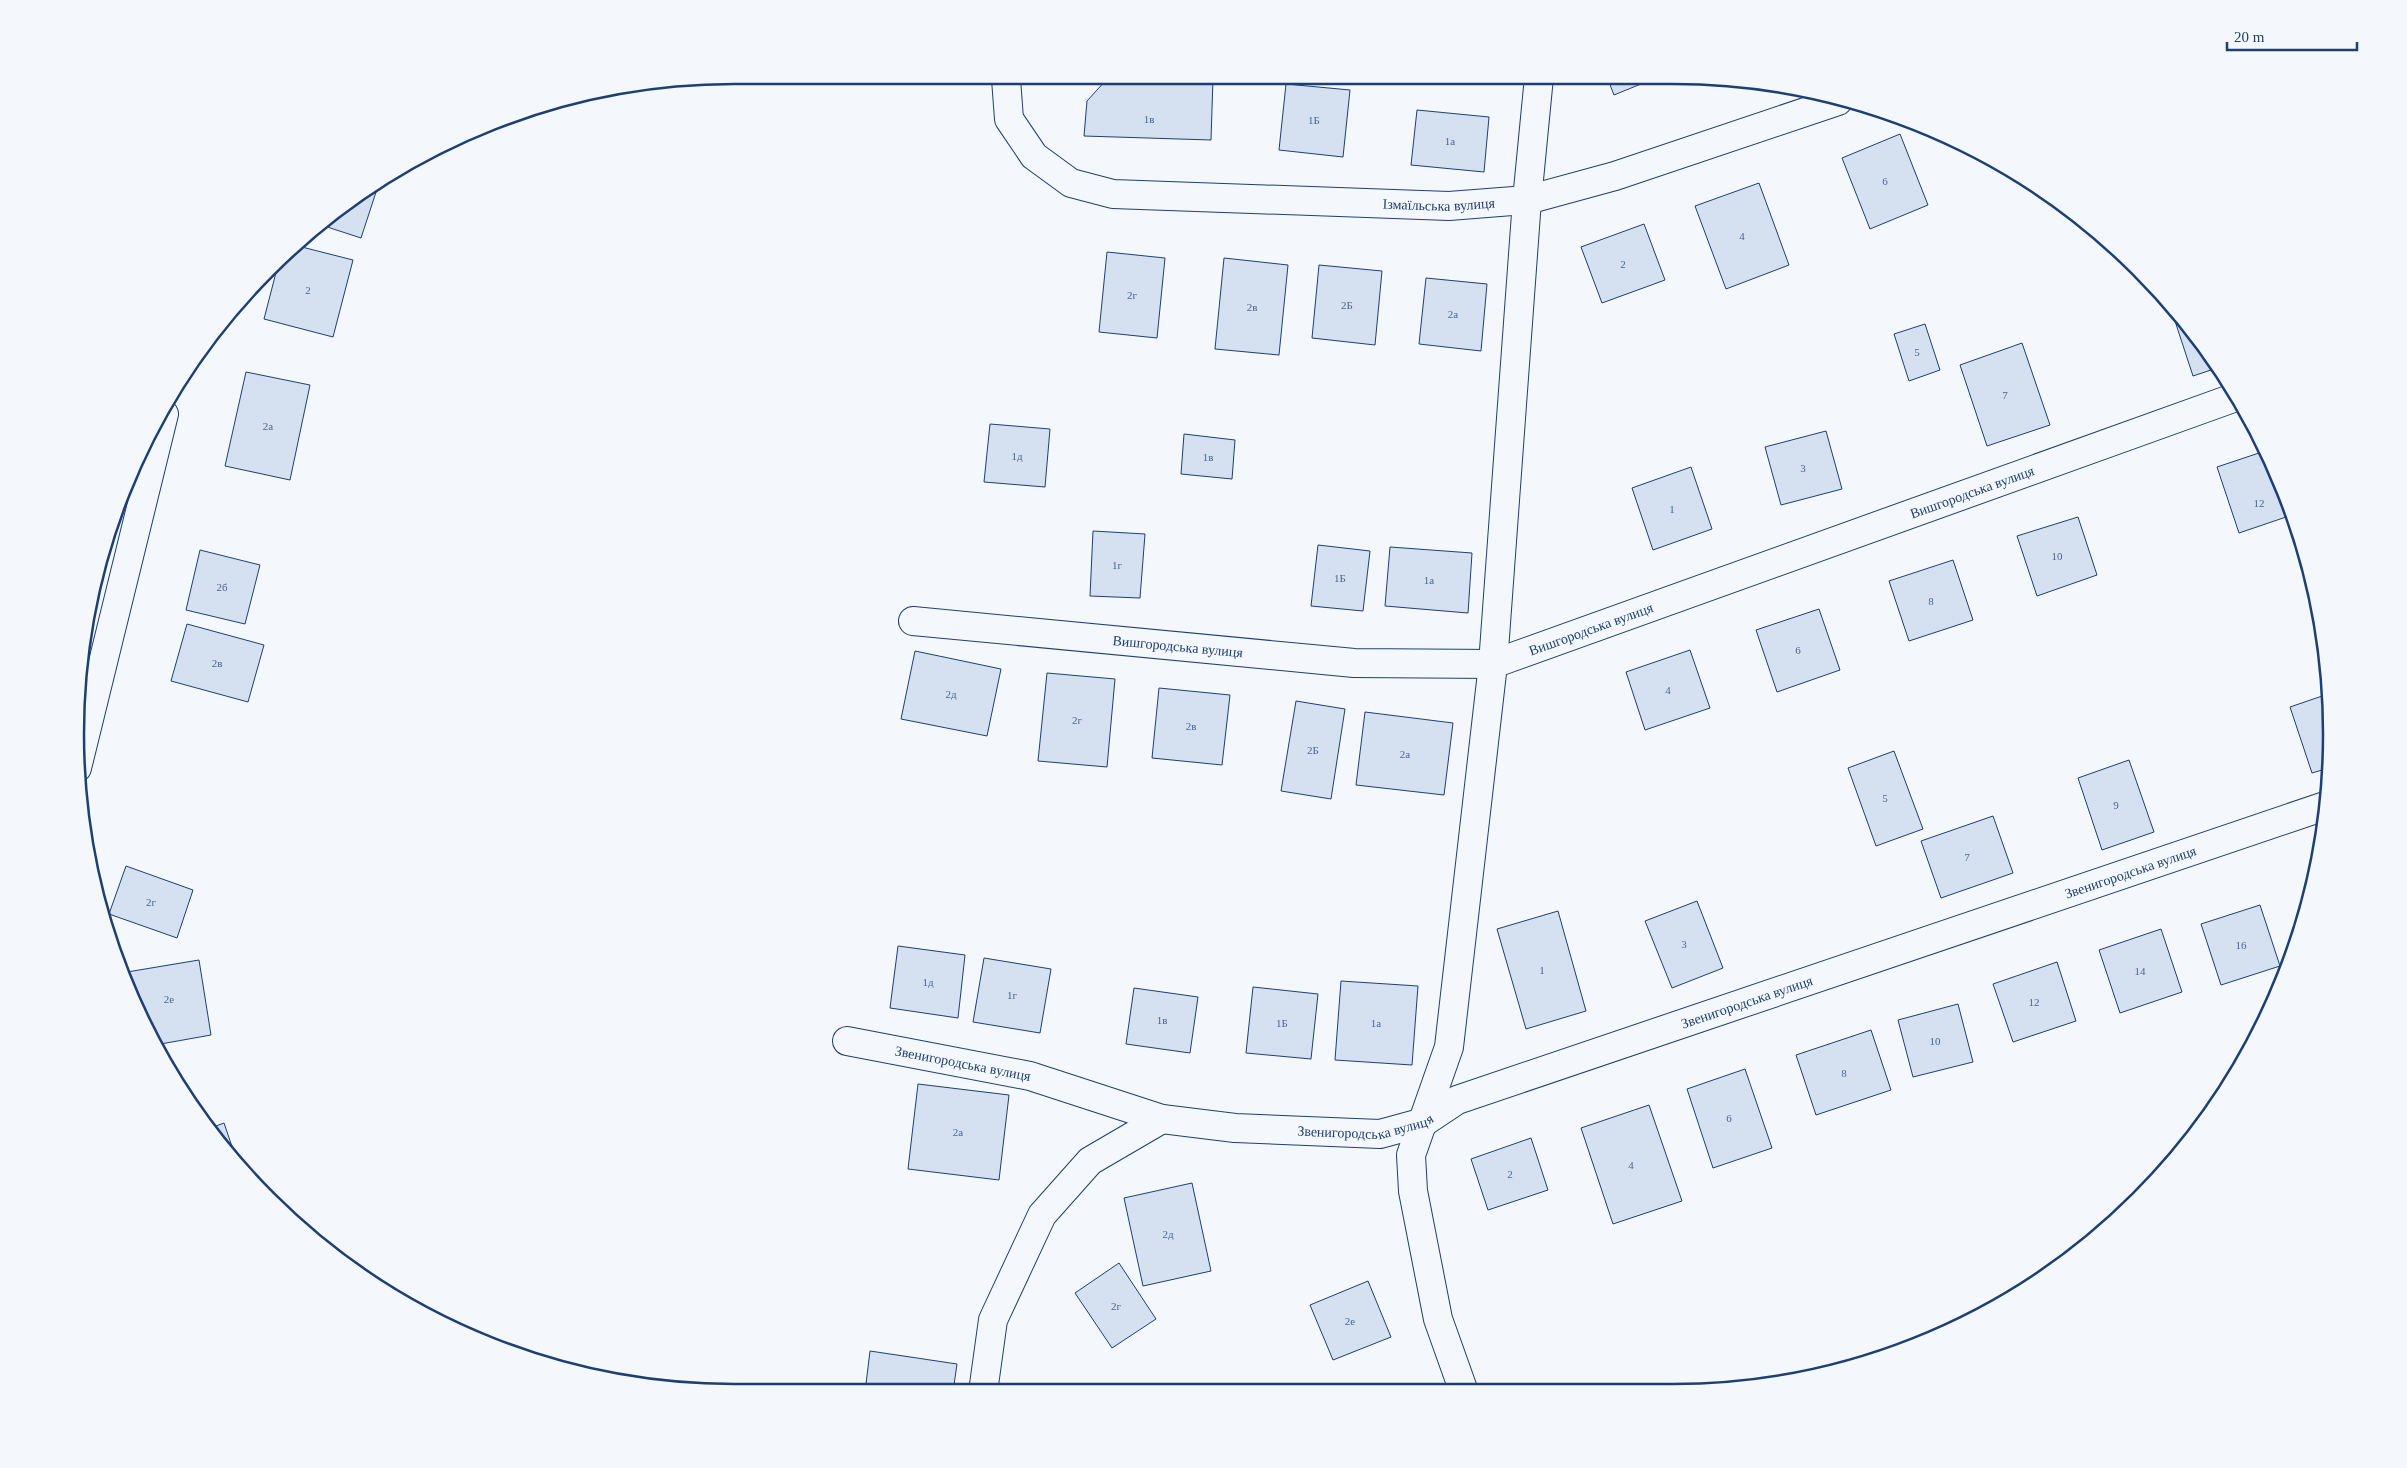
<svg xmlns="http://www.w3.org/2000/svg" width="2407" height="1468" viewBox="0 0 2407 1468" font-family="Georgia,serif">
  <rect width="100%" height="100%" fill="#f4f7fb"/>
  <!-- building -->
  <path fill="#d5e0f0" stroke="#1d3f73" d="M 1607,77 L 1658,77 L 1614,95 Z
    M 1213,78 L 1211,140 L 1084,136 L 1087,101 L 1107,79 Z
    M 1286,84 L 1350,90 L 1343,157 L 1279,150 Z
    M 1417,110 L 1489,117 L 1484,172 L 1411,165 Z
    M 1900,134 L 1928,205 L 1870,229 L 1842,158 Z
    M 379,183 L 361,238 L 318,224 L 333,211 Z
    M 1759,183 L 1789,265 L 1726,289 L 1695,206 Z
    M 1644,224 L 1665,280 L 1602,303 L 1581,247 Z
    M 294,245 L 353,260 L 333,337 L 264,319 L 280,257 Z
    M 1107,252 L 1165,258 L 1157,338 L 1099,332 Z
    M 1224,258 L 1288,265 L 1279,355 L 1215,349 Z
    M 1319,265 L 1382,271 L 1375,345 L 1312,338 Z
    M 1426,278 L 1487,284 L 1481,351 L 1419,344 Z
    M 2179,316 L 2220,367 L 2193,376 L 2174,318 Z
    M 1925,324 L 1940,370 L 1909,381 L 1894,334 Z
    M 2022,343 L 2050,425 L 1987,446 L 1960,365 Z
    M 246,372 L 310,385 L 290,480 L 225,466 Z
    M 990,424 L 1050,429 L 1045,487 L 984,482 Z
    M 1826,431 L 1842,489 L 1781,505 L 1765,447 Z
    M 1184,434 L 1235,440 L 1232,479 L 1181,474 Z
    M 2265,451 L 2281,481 L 2292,515 L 2239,533 L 2217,467 Z
    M 1691,467 L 1712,529 L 1653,550 L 1632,488 Z
    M 2078,517 L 2097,575 L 2037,596 L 2017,536 Z
    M 1093,531 L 1145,534 L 1140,598 L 1090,596 Z
    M 1318,545 L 1370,551 L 1363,611 L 1311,606 Z
    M 1390,547 L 1472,553 L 1468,613 L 1385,606 Z
    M 200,550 L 260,565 L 245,624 L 186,610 Z
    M 1953,560 L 1973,620 L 1909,641 L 1889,581 Z
    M 1819,609 L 1840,670 L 1777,692 L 1756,630 Z
    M 187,624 L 264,645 L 248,702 L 171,681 Z
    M 1690,650 L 1710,708 L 1645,730 L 1626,672 Z
    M 915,651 L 1001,669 L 987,736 L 901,719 Z
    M 1047,673 L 1115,679 L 1107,767 L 1038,761 Z
    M 1159,688 L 1230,695 L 1222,765 L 1152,758 Z
    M 2328,694 L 2332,734 L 2329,768 L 2312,773 L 2290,707 Z
    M 1296,701 L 1345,709 L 1331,799 L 1281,791 Z
    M 1365,712 L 1453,723 L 1444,795 L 1356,785 Z
    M 1894,751 L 1923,829 L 1876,846 L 1848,768 Z
    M 2129,760 L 2154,832 L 2102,850 L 2078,778 Z
    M 1993,816 L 2013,873 L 1941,898 L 1921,841 Z
    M 126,866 L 193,890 L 177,938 L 109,914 Z
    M 1697,901 L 1723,968 L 1672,988 L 1645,921 Z
    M 2260,905 L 2280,966 L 2221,985 L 2201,924 Z
    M 1558,911 L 1586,1011 L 1526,1029 L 1497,929 Z
    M 2161,929 L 2182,992 L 2120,1013 L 2099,950 Z
    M 898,946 L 965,955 L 958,1018 L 890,1008 Z
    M 984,958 L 1051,969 L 1040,1033 L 973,1022 Z
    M 199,960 L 211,1035 L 155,1045 L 143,1026 L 121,973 Z
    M 2057,962 L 2076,1021 L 2013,1042 L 1993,984 Z
    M 1341,981 L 1418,986 L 1412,1065 L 1335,1060 Z
    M 1253,987 L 1318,994 L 1311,1059 L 1246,1053 Z
    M 1134,988 L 1198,997 L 1190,1053 L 1126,1044 Z
    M 1958,1004 L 1973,1062 L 1913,1077 L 1898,1020 Z
    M 1871,1030 L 1891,1090 L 1816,1115 L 1796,1055 Z
    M 1745,1069 L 1772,1148 L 1713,1168 L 1687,1089 Z
    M 918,1084 L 1009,1095 L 999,1180 L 908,1169 Z
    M 1649,1105 L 1682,1201 L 1613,1224 L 1581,1128 Z
    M 224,1123 L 239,1167 L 208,1129 Z
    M 1531,1138 L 1548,1190 L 1488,1210 L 1471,1159 Z
    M 1192,1183 L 1211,1271 L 1143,1286 L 1124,1198 Z
    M 1119,1263 L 1156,1319 L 1112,1348 L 1075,1293 Z
    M 1368,1281 L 1391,1337 L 1333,1360 L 1310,1305 Z
    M 870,1351 L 957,1364 L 953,1392 L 865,1392 Z"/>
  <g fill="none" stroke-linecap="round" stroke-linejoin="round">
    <!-- minor casing -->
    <g stroke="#1d3f73" stroke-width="30">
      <g id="minor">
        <path id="s1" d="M 1006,79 L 1009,119 L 1034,156 L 1071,183 L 1113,194 L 1449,206 L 1527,200 L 1615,176 L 1838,101"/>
        <path id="s2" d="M 913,621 L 1354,663 L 1493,664 L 2236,397"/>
        <path d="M 77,768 L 164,414"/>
        <path id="s3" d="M 847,1041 L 1030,1076 L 1162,1119 L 1235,1128 L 1380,1134 L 1424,1122 L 1457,1100 L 2325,806"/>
        <path d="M 983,1392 L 993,1320 L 1042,1215 L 1090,1161 L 1162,1119"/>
        <path d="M 1464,1392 L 1438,1319 L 1413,1191 L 1411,1155 L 1449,1047 L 1493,664 L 1527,200 L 1539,77"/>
      </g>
    </g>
    <!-- minor -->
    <use href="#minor" stroke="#f4f7fb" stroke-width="28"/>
  </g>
  <g text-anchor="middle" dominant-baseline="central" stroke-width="4" stroke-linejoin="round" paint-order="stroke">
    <!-- number labels -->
    <g font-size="11" fill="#4b6792">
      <text x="1149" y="119">1в</text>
      <text x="1314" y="120">1Б</text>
      <text x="1450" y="141">1а</text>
      <text x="1885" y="181">6</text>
      <text x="1742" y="236">4</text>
      <text x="1623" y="264">2</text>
      <text x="308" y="290">2</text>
      <text x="1132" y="295">2г</text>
      <text x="1347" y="305">2Б</text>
      <text x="1252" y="307">2в</text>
      <text x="1453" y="314">2а</text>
      <text x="1917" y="352">5</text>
      <text x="2005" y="395">7</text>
      <text x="268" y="426">2а</text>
      <text x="1017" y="456">1д</text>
      <text x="1208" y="457">1в</text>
      <text x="1803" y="468">3</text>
      <text x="2259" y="503">12</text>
      <text x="1672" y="509">1</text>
      <text x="2057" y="556">10</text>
      <text x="1117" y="565">1г</text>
      <text x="1340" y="578">1Б</text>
      <text x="1429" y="580">1а</text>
      <text x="222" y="587">2б</text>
      <text x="1931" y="601">8</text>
      <text x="1798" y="650">6</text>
      <text x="217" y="663">2в</text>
      <text x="1668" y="690">4</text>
      <text x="951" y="694">2д</text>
      <text x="1077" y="720">2г</text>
      <text x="1191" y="726">2в</text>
      <text x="1313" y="750">2Б</text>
      <text x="1405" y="754">2а</text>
      <text x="1885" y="798">5</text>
      <text x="2116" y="805">9</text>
      <text x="1967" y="857">7</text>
      <text x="151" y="902">2г</text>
      <text x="1684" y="944">3</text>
      <text x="2241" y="945">16</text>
      <text x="1542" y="970">1</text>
      <text x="2140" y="971">14</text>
      <text x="928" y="982">1д</text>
      <text x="1012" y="995">1г</text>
      <text x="169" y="999">2е</text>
      <text x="2034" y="1002">12</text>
      <text x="1162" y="1020">1в</text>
      <text x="1282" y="1023">1Б</text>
      <text x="1376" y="1023">1а</text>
      <text x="1935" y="1041">10</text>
      <text x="1844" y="1073">8</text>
      <text x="1729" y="1118">6</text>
      <text x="958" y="1132">2а</text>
      <text x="1631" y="1165">4</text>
      <text x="1510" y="1174">2</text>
      <text x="1168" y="1234">2д</text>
      <text x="1116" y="1306">2г</text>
      <text x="1350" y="1321">2е</text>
    </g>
    <!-- street labels -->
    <g font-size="14" fill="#1d3f73" stroke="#f4f7fb">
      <text stroke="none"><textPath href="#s1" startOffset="500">Ізмаїльська вулиця</textPath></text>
      <text stroke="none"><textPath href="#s2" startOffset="1091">Вишгородська вулиця</textPath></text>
      <text stroke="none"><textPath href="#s2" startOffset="686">Вишгородська вулиця</textPath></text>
      <text stroke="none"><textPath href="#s2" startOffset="266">Вишгородська вулиця</textPath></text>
      <text stroke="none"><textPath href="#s3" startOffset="1340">Звенигородська вулиця</textPath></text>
      <text stroke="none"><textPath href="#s3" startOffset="935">Звенигородська вулиця</textPath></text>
      <text stroke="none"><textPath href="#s3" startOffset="118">Звенигородська вулиця</textPath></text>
      <text stroke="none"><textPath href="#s3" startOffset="530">Звенигородська вулиця</textPath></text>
    </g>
  </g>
  <!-- crop -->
  <path d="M0 0H2407V1468H0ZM734 84H1673A650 650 0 0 1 2323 734V734A650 650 0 0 1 1673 1384H734A650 650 0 0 1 84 734V734A650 650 0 0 1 734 84Z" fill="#f4f7fb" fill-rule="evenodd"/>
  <path fill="none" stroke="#1d3f73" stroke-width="2.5" d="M734 84H1673A650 650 0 0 1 2323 734V734A650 650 0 0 1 1673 1384H734A650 650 0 0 1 84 734V734A650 650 0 0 1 734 84Z"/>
  <!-- scale -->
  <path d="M2227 42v8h130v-8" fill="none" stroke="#1d3f73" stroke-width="2.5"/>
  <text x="2234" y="42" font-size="15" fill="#1d3f73" stroke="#f4f7fb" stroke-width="4" paint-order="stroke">20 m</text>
</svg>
